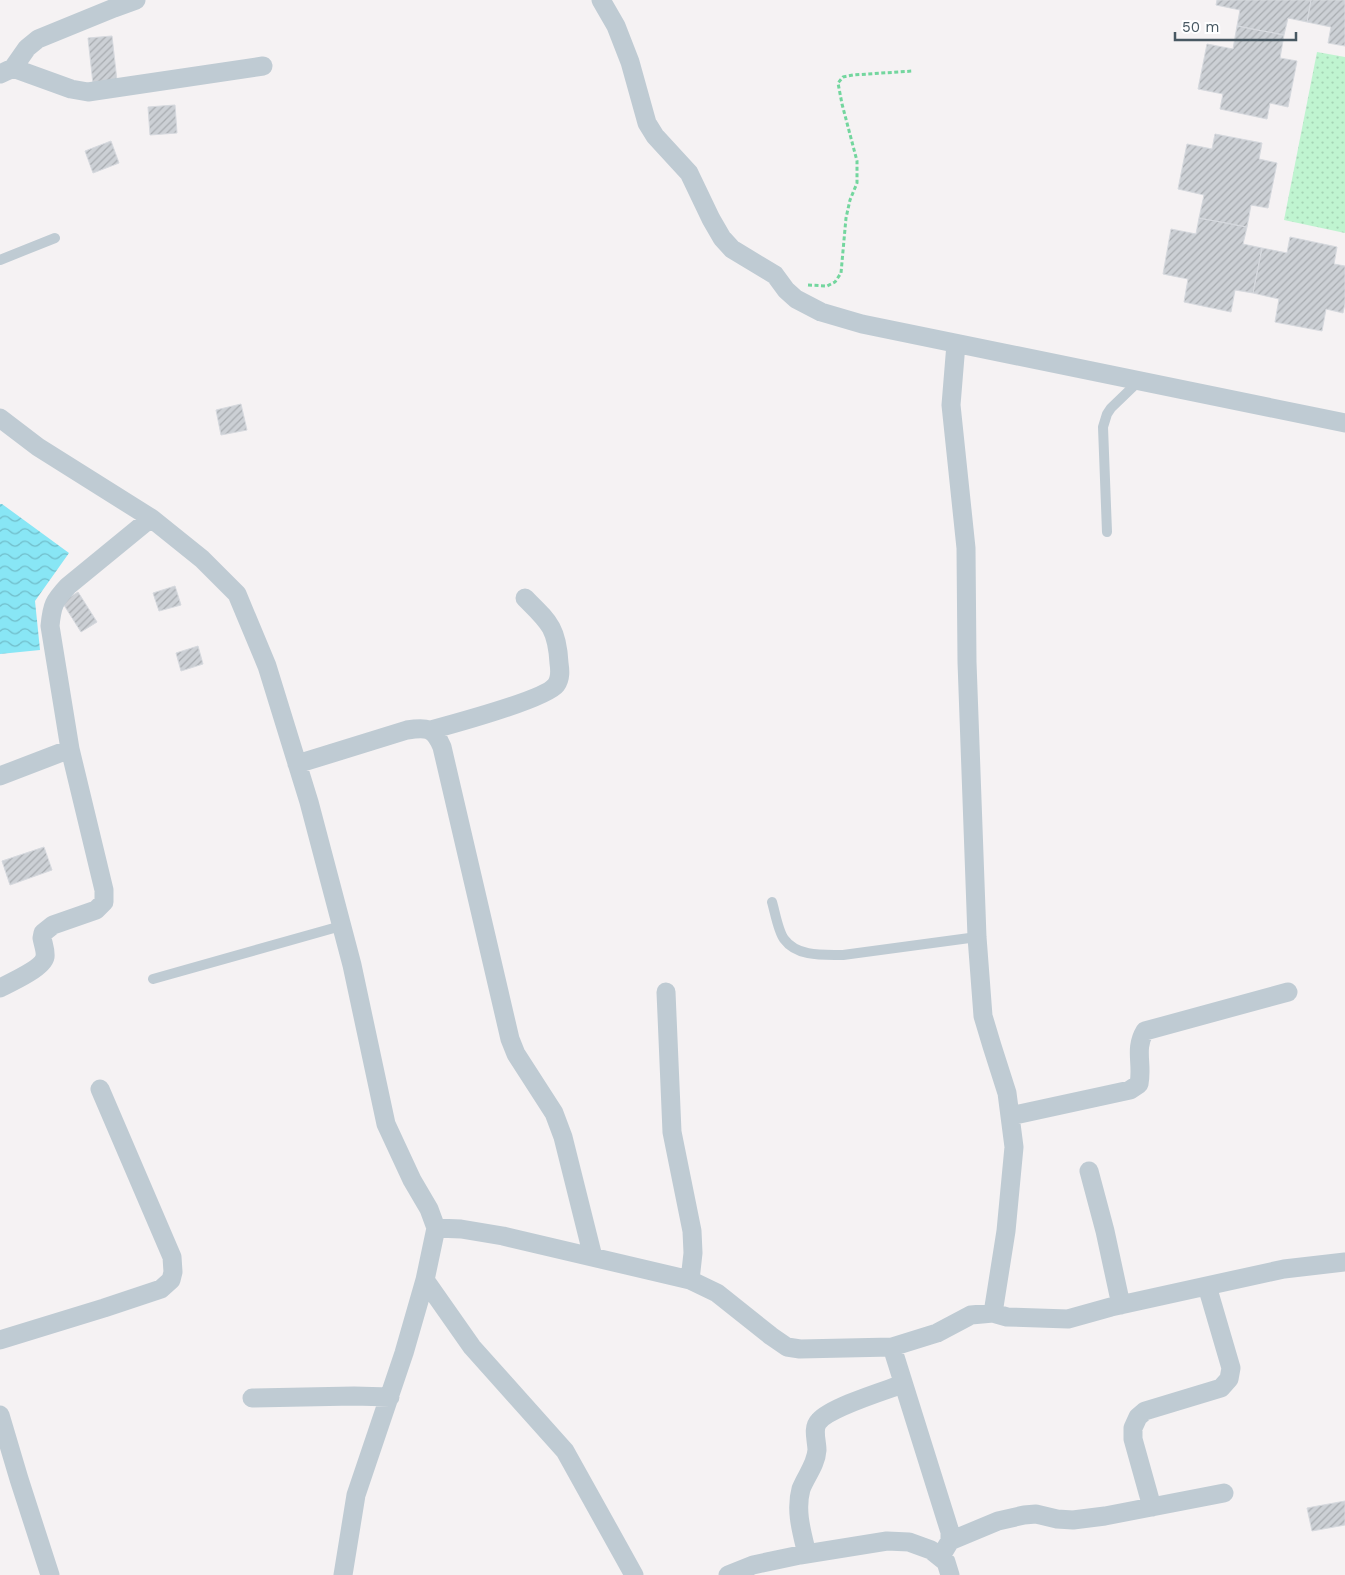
<svg xmlns="http://www.w3.org/2000/svg" width="1345" height="1575" viewBox="0 0 1345 1575" font-family="'Work Sans',sans-serif">
  <defs>
    <pattern id="park-dots" width="8" height="8" patternUnits="userSpaceOnUse" patternTransform="scale(1.25)"><rect width="8" height="8" fill="#bff4d0"/><path d="M2 2h.1M6 6h.1" fill="none" stroke="#a6d3b5" stroke-width="1.8" stroke-linecap="round"/></pattern>
    <pattern id="water-waves" width="16" height="10" patternUnits="userSpaceOnUse" patternTransform="scale(1.25)"><rect width="16" height="10" fill="#88e6f5"/><path d="M0 5q4-4 8 0t8 0" fill="none" stroke="#71bdca"/></pattern>
    <pattern id="building-hatch" width="6" height="6" patternUnits="userSpaceOnUse" patternTransform="scale(1.25)"><rect width="6" height="6" fill="#ccd0d5"/><path d="M-1 1l2-2M0 6l6-6M5 7l2-2" fill="none" stroke="#a8acb0"/></pattern>
  </defs>
  <rect width="100%" height="100%" fill="#f5f2f3"/>
  <!-- park -->
  <path fill="url(#park-dots)" d="M 1317,52 L 1345,57 L 1345,233 L 1284,220 Z"/>
  <!-- water -->
  <path fill="url(#water-waves)" d="M 0,504 L 2,504 L 69,553 L 35,601 L 40,650 L 0,654 Z"/>
  <!-- building -->
  <path fill="url(#building-hatch)" stroke="#d6d9de" d="M 1217,0 L 1311,0 L 1307,22 L 1288,18 L 1284,35 L 1237,26 L 1240,10 L 1216,5 Z
    M 1311,0 L 1345,0 L 1345,46 L 1328,43 L 1331,27 L 1307,22 Z
    M 1237,26 L 1284,35 L 1280,58 L 1297,61 L 1288,107 L 1270,103 L 1267,119 L 1220,109 L 1223,94 L 1198,89 L 1207,44 L 1233,49 Z
    M 112,36 L 117,81 L 93,84 L 88,38 Z
    M 175,105 L 177,133 L 150,135 L 148,107 Z
    M 1215,134 L 1262,143 L 1259,159 L 1277,163 L 1268,208 L 1251,205 L 1247,227 L 1199,218 L 1204,195 L 1178,189 L 1187,144 L 1212,149 Z
    M 111,141 L 119,163 L 93,173 L 85,151 Z
    M 1199,218 L 1247,227 L 1243,244 L 1262,248 L 1253,293 L 1235,290 L 1231,312 L 1184,302 L 1188,279 L 1163,274 L 1171,229 L 1196,234 Z
    M 1290,237 L 1337,247 L 1334,264 L 1345,266 L 1345,303 L 1343,313 L 1326,309 L 1322,331 L 1275,322 L 1279,299 L 1253,293 L 1262,248 L 1287,253 Z
    M 241,404 L 247,430 L 221,435 L 216,410 Z
    M 175,586 L 181,605 L 159,611 L 153,593 Z
    M 78,592 L 97,622 L 81,632 L 62,602 Z
    M 198,646 L 203,664 L 181,671 L 176,653 Z
    M 44,847 L 52,870 L 10,885 L 2,861 Z
    M 1345,1501 L 1345,1525 L 1312,1531 L 1307,1508 Z"/>
  <g fill="none" stroke-linecap="round" stroke-linejoin="round">
    <!-- path -->
    <path stroke="#73d69e" stroke-width="3" stroke-dasharray="4 2.5" stroke-linecap="butt" d="M 808,285 L 827,286 L 835,282 L 841,273 L 846,218 L 850,200 L 857,183 L 857,161 L 842,104 L 838,83 L 843,77 L 853,75 L 913,71"/>
    <!-- lane -->
    <path stroke="#bfcbd3" stroke-width="10" d="M 0,260 L 55,238
      M 1107,532 L 1103,427 L 1107,414 L 1111,408 L 1138,382
      M 772,902 C 775,912 778,931 784,939 C 797,957 823,955 843,955 L 977,937
      M 153,979 L 341,926"/>
    <!-- street -->
    <path stroke="#bfcbd3" stroke-width="19" d="M 601,0 L 616,26 L 630,62 L 647,123 L 655,136 L 689,173 L 711,219 L 722,238 L 732,249 L 775,275 L 786,290 L 796,299 L 821,312 L 862,324 L 1345,423
      M 13,68 L 71,89 L 88,92 L 263,66
      M 0,74 L 13,68 L 27,48 L 38,39 L 114,8 L 136,0
      M 956,344 L 951,405 L 966,548 L 967,662 L 977,937 L 983,1016 L 992,1046 L 1007,1093 L 1014,1147 L 1006,1231 L 993,1313
      M 0,418 L 38,447 L 151,518 L 202,559 L 237,594 L 267,666 L 309,802 L 352,965 L 386,1124 L 412,1180 L 429,1209 L 436,1228 L 425,1280 L 404,1353 L 356,1495 L 343,1575
      M 431,730 C 453,724 546,699 556,685 C 561,678 560,670 559,663 C 557,627 548,621 525,598
      M 297,764 L 407,730 C 426,727 434,727 442,747 L 510,1039 L 516,1054 L 554,1113 L 563,1137 L 593,1257
      M 0,776 L 70,749
      M 0,988 C 10,983 43,968 45,957 C 46,951 43,944 42,938 L 43,933 L 53,925 L 96,910 L 104,902 L 104,890 L 70,749 L 50,626 C 52,605 54,601 68,586 L 151,518
      M 666,992 L 672,1132 L 692,1231 L 693,1253 L 690,1280
      M 1010,1116 L 1130,1090 L 1139,1084 C 1143,1064 1134,1049 1145,1031 L 1288,992
      M 1089,1171 L 1105,1231 L 1121,1305
      M 436,1228 L 461,1229 L 503,1236 L 690,1280 L 717,1293 L 771,1336 L 787,1347 L 800,1349 L 892,1347 L 937,1333 L 971,1315 L 993,1313 L 1007,1317 L 1068,1319 L 1111,1307 L 1284,1269 L 1345,1262
      M 425,1280 L 472,1347 L 565,1451 L 634,1575
      M 0,1340 L 104,1308 L 161,1289 L 171,1280 L 173,1272 L 172,1257 L 100,1089
      M 892,1347 L 950,1532 L 950,1541 L 944,1551
      M 252,1398 L 354,1396 L 390,1397
      M 0,1415 L 19,1479 L 50,1575
      M 1152,1507 L 1133,1439 L 1133,1428 L 1138,1417 L 1145,1411 L 1221,1388 L 1229,1379 L 1231,1368 L 1207,1286
      M 950,1541 L 998,1521 L 1024,1515 L 1036,1514 L 1057,1519 L 1073,1520 L 1105,1516 L 1224,1493
      M 807,1554 C 802,1533 795,1511 801,1489 C 806,1476 816,1465 817,1450 C 817,1441 812,1428 819,1421 C 831,1407 884,1391 903,1384
      M 728,1575 L 753,1565 L 800,1555 L 887,1541 L 909,1542 L 931,1550 L 946,1562 L 950,1575"/>
  </g>
  <!-- scale -->
  <path d="M1175 32v8h121v-8" fill="none" stroke="#485862" stroke-width="2.5"/>
  <text x="1182" y="32" font-size="15" fill="#485862" stroke="#ffffff" stroke-width="4" paint-order="stroke">50 m</text>
</svg>
